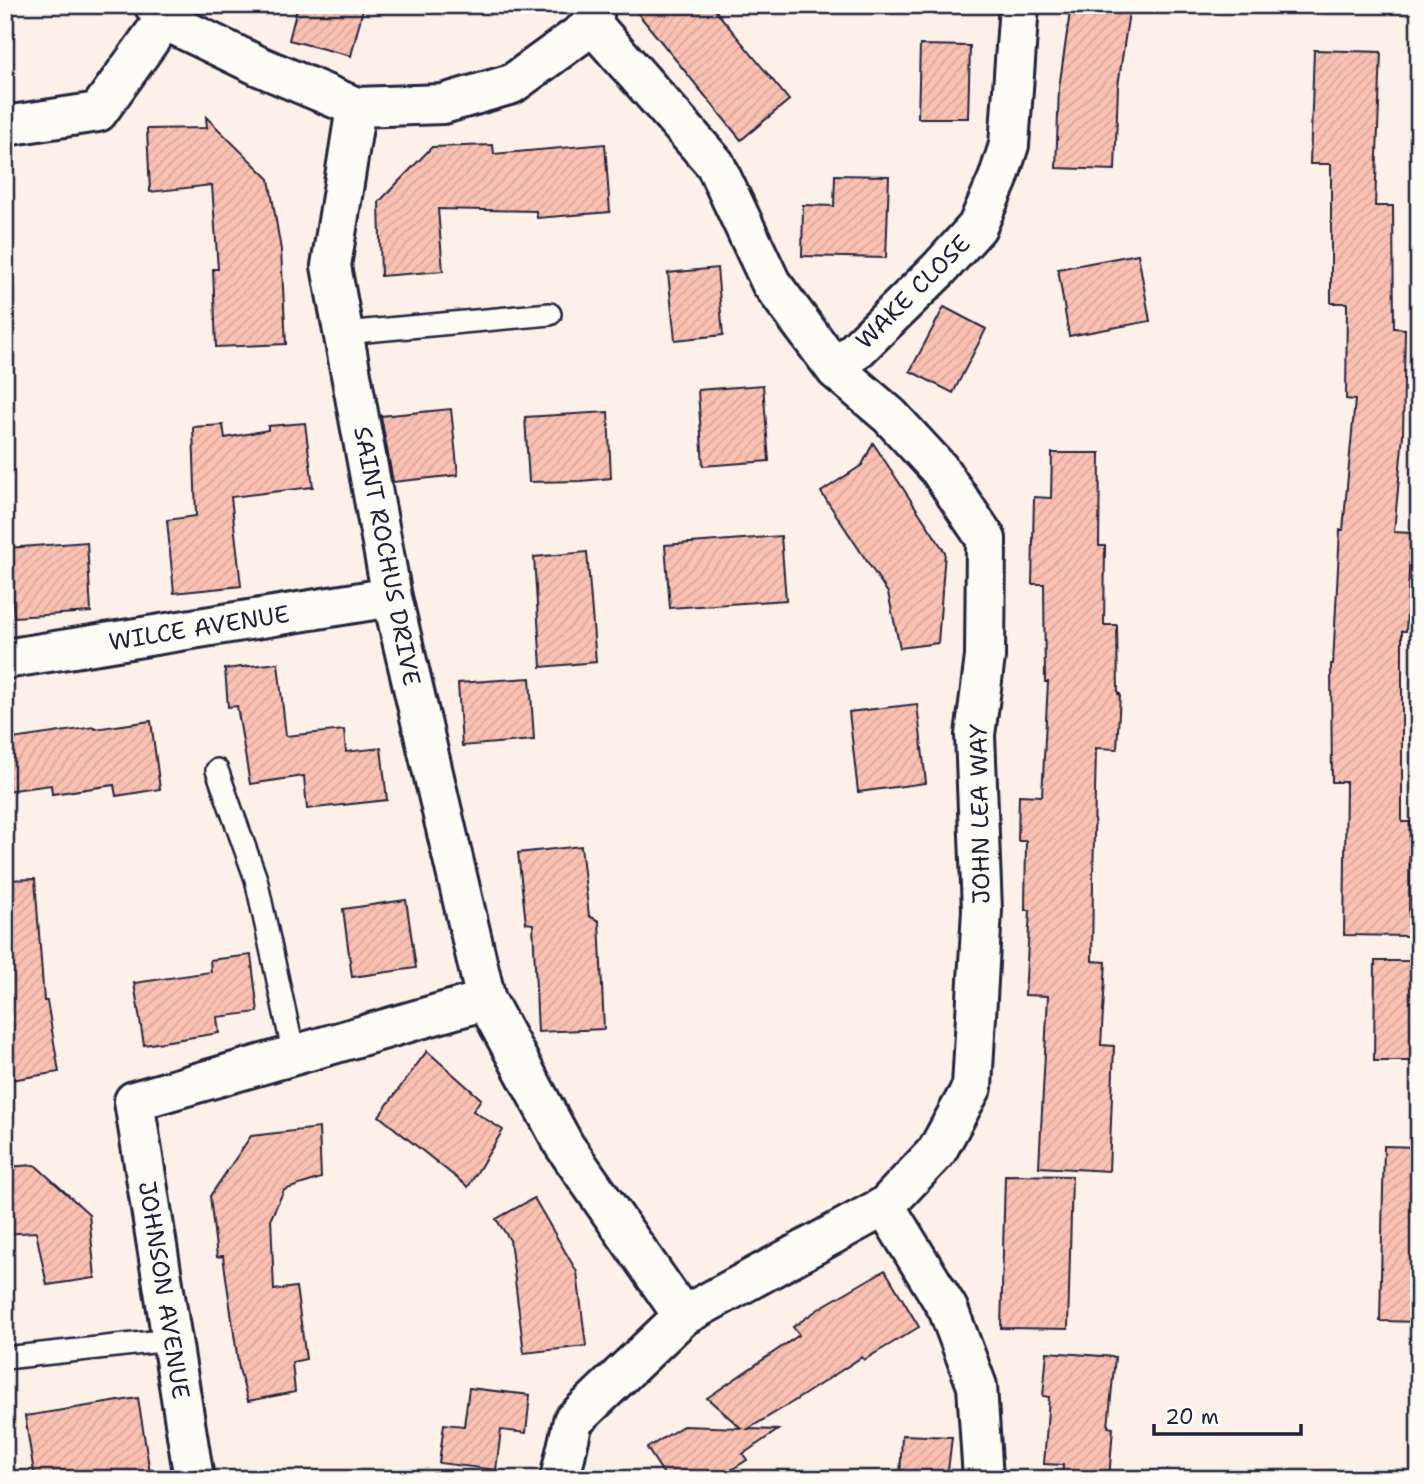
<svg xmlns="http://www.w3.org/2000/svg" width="1424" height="1484" viewBox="0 0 1424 1484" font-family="'Shantell Sans',sans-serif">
  <defs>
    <pattern id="building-hatch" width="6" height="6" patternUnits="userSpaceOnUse" patternTransform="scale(1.75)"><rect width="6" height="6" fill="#fbc1b3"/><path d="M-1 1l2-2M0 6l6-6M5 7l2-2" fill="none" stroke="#d7a69b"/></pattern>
  </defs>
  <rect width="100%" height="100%" fill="#fdf0e9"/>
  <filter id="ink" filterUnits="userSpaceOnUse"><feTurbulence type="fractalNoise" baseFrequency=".0143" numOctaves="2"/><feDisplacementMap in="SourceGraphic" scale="14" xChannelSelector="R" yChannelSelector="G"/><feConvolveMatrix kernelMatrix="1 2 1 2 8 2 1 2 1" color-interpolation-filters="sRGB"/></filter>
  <g filter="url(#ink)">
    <!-- building -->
    <path fill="url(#building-hatch)" stroke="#22223b" stroke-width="2" d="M 298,5 L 364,5 L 351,56 L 289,40 Z
      M 631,5 L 711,5 L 789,100 L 741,140 Z
      M 1071,5 L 1130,5 L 1118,86 L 1115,170 L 1056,168 L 1059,88 Z
      M 920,45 L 970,46 L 968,118 L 918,118 Z
      M 1314,50 L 1381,52 L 1375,206 L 1393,206 L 1394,328 L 1405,329 L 1403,435 L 1394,532 L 1411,533 L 1406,631 L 1402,631 L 1402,822 L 1410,822 L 1409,936 L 1344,935 L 1346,782 L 1332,782 L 1331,664 L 1333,664 L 1340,530 L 1343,530 L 1355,400 L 1346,399 L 1347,303 L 1331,303 L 1331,164 L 1310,164 Z
      M 206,117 L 269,179 L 281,250 L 286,344 L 216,347 L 213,269 L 218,269 L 212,185 L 150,192 L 147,129 L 207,128 Z
      M 605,144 L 610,212 L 537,218 L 536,211 L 438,209 L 443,271 L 381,276 L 379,202 L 432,147 L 493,145 L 494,154 Z
      M 835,175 L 889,176 L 886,258 L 802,256 L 803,205 L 834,206 Z
      M 1138,254 L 1150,321 L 1069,336 L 1058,269 Z
      M 717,268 L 723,335 L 675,340 L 668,273 Z
      M 944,307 L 986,329 L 953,393 L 910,371 Z
      M 763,385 L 769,461 L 703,466 L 698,390 Z
      M 451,409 L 458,475 L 393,482 L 381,416 Z
      M 608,412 L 611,478 L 581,481 L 529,482 L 525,417 Z
      M 305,423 L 313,487 L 231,497 L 241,586 L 174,593 L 167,520 L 196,516 L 193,427 L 223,425 L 225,438 L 268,430 L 268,426 Z
      M 873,443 L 945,552 L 938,643 L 900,648 L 888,593 L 821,492 L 862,465 Z
      M 1052,453 L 1100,453 L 1099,546 L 1105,546 L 1104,625 L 1117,625 L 1118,694 L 1120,694 L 1117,749 L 1096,748 L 1093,880 L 1092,961 L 1106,962 L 1101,1045 L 1114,1046 L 1109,1171 L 1039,1167 L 1048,996 L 1025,995 L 1030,910 L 1025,910 L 1026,841 L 1018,841 L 1019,795 L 1042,796 L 1048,682 L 1045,682 L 1044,584 L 1032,584 L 1034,497 L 1051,498 Z
      M 781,536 L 786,600 L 670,608 L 665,545 Z
      M 87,542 L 91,612 L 14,617 L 8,548 Z
      M 587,552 L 596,662 L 541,667 L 534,557 Z
      M 278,663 L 286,736 L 344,730 L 346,752 L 381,748 L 387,800 L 307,809 L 304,776 L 250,784 L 237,706 L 228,707 L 225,669 Z
      M 530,678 L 534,740 L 462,746 L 458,683 Z
      M 917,704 L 926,783 L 858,792 L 849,712 Z
      M 151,721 L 160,789 L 116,796 L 114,785 L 52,794 L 51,785 L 5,791 L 5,740 L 94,727 L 95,729 Z
      M 581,846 L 589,916 L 599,921 L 604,1029 L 538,1032 L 533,924 L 526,923 L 518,853 Z
      M 35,879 L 44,1001 L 47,1001 L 59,1072 L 5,1081 L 5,880 Z
      M 406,900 L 416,968 L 352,977 L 343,909 Z
      M 251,955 L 258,1012 L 217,1017 L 219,1033 L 144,1045 L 134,983 L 211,972 L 210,960 Z
      M 1375,961 L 1419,961 L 1419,1061 L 1374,1061 Z
      M 427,1051 L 481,1099 L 473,1111 L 503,1130 L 468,1187 L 379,1116 Z
      M 319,1128 L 321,1178 L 284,1190 L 271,1218 L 274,1290 L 296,1287 L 306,1359 L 292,1362 L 295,1392 L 248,1401 L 239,1369 L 223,1256 L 217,1257 L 210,1196 L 251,1136 Z
      M 1384,1146 L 1419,1147 L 1419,1322 L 1380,1321 Z
      M 35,1165 L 89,1214 L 95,1278 L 47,1285 L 36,1232 L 5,1234 L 5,1167 Z
      M 1005,1175 L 1072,1176 L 1068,1329 L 1001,1328 Z
      M 534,1198 L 577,1272 L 586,1346 L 524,1353 L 510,1240 L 496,1219 Z
      M 885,1270 L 919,1327 L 864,1360 L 862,1357 L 796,1400 L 748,1429 L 778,1430 L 743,1454 L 747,1460 L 717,1479 L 667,1479 L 647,1448 L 683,1426 L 741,1428 L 707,1398 L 799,1335 L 793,1327 L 823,1306 Z
      M 1047,1352 L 1115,1357 L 1108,1427 L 1113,1428 L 1109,1479 L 1062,1477 L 1063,1465 L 1044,1464 L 1049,1397 L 1043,1396 Z
      M 469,1388 L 530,1395 L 526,1433 L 501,1430 L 496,1470 L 439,1463 L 444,1424 L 464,1426 Z
      M 138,1398 L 151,1479 L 35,1479 L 25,1416 Z
      M 902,1435 L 952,1437 L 947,1479 L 900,1479 Z"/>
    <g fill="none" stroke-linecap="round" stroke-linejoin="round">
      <!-- lane casing -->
      <g stroke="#22223b" stroke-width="26">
        <path id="lane" d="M 344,333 L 550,314
          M 217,770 L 256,879 L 294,1055
          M 5,1358 L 171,1340"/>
      </g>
      <!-- street casing -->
      <g stroke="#22223b" stroke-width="44">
        <path id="street" d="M 154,5 L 164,20 L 259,66 L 356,107 L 443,104 L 512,84 L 593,25
          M 5,126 L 98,112 L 164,20
          M 836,370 L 939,269 L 977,227 L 998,179 L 1009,145 L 1019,5
          M 5,659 L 392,597
          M 486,1000 L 564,1145 L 683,1316
          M 885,1206 L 948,1309 L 977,1386 L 983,1479
          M 194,1479 L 134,1101 L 486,1000 L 392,597 L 331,266 L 356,107
          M 560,1479 L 573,1421 L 683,1316 L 885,1206 L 937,1151 L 972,1087 L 982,910 L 975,735 L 985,657 L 986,539 L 939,469 L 890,416 L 836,370 L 771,283 L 715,164 L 593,25 L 595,5"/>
      </g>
      <!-- lane -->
      <use href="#lane" stroke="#fdfcf7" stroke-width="21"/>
      <!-- street -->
      <use href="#street" stroke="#fdfcf7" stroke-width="38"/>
    </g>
  </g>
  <g text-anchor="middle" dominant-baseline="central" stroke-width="7" stroke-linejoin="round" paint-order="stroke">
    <!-- street labels -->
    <g font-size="24" fill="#22223b" stroke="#fdfcf7">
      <text transform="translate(913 292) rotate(-45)">WAKE CLOSE</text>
      <text transform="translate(387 556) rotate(79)">SAINT ROCHUS DRIVE</text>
      <text transform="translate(199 628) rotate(-9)">WILCE AVENUE</text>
      <text transform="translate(980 814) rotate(-91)">JOHN LEA WAY</text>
      <text transform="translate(164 1290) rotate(81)">JOHNSON AVENUE</text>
    </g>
  </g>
  <!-- margin -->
  <rect width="1424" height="1484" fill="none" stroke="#fdfcf7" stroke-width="28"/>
  <rect x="14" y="14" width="1396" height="1456" fill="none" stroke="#22223b" stroke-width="2.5" filter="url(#ink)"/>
  <!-- scale -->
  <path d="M1154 1424v10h147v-10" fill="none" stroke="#22223b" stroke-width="3.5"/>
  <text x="1165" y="1424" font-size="21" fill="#22223b" stroke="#fdfcf7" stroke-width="5" paint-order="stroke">20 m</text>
</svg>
